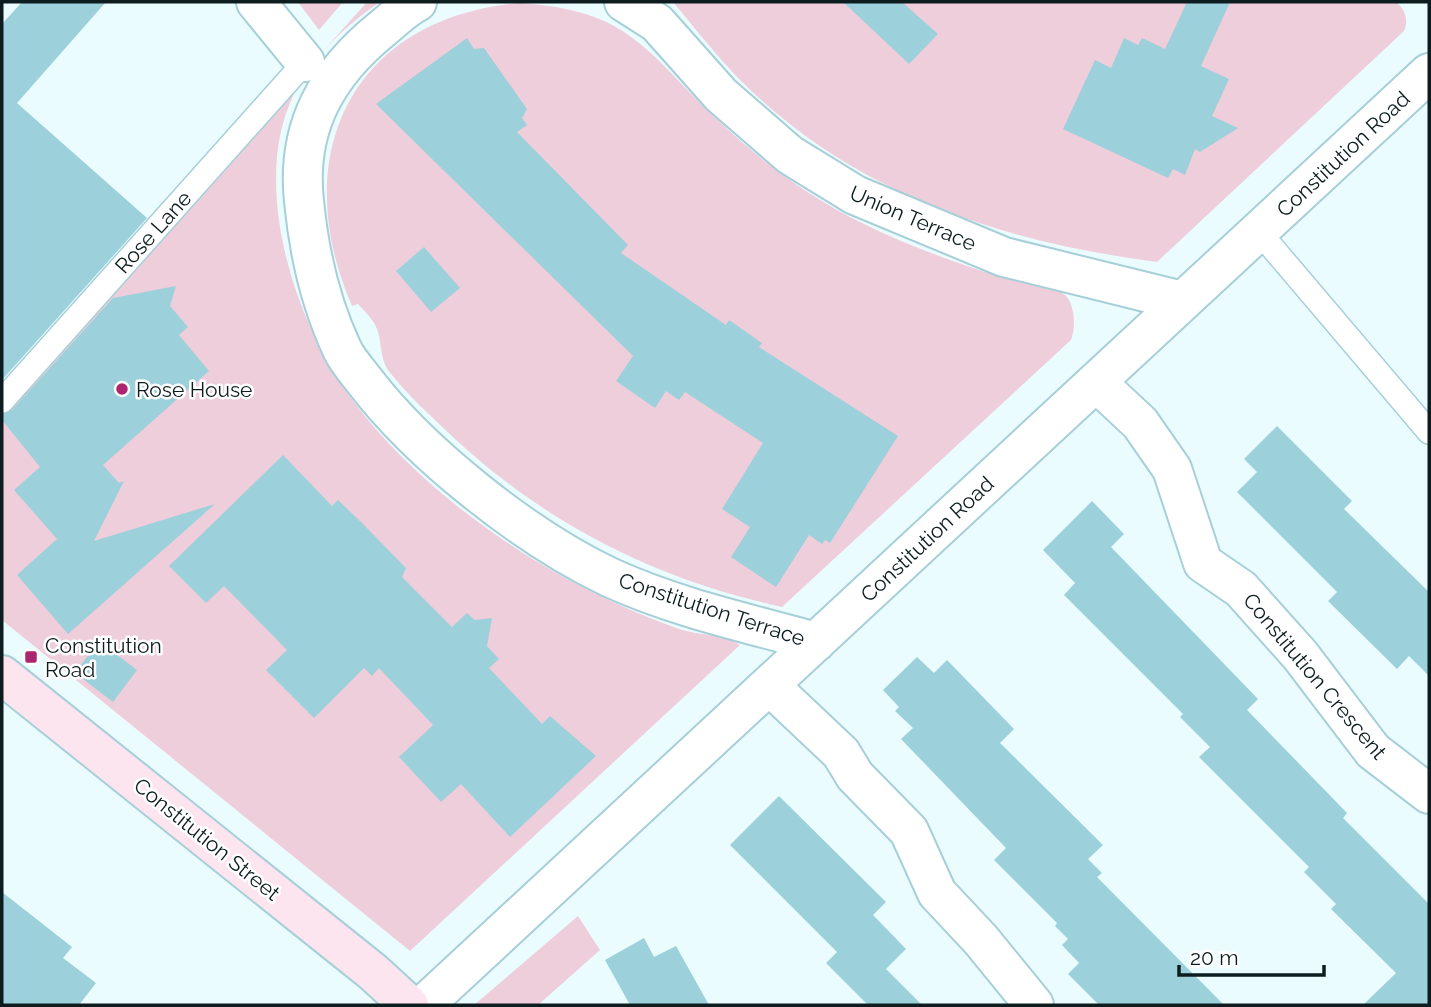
<svg xmlns="http://www.w3.org/2000/svg" width="1431" height="1007" viewBox="0 0 1431 1007" font-family="Raleway,sans-serif">
  <rect width="100%" height="100%" fill="#ebfcff"/>
  <!-- green -->
  <path fill="#efcedb" d="M 298,2 L 343,2 L 319,30 Z
    M 367,2 L 380,2 C 346,25 313,56 294,94 C 249,185 296,326 354,402 C 402,466 469,520 536,561 C 582,589 629,611 679,629 C 697,635 726,635 740,645 L 410,951 L 2,620 L 2,410 Z
    M 673,2 L 1396,2 C 1405,9 1409,20 1404,31 L 1157,262 C 999,241 853,194 738,78 C 715,54 694,27 673,2 Z
    M 519,3 C 633,10 646,53 721,123 C 764,164 811,198 864,224 C 907,245 953,262 998,276 C 1015,281 1052,285 1065,295 C 1075,304 1076,328 1071,340 L 782,607 C 658,580 548,525 455,439 C 432,417 407,395 388,370 C 380,359 382,342 377,329 C 374,320 364,311 358,304 L 352,306 C 287,157 350,18 519,3 Z
    M 578,916 L 600,950 L 538,1005 L 474,1005 Z"/>
  <!-- building -->
  <path fill="#9cd0da" d="M 22,2 L 106,2 L 17,103 L 147,218 L 2,380 L 2,24 Z
    M 843,2 L 902,2 L 938,34 L 909,64 Z
    M 1187,2 L 1230,2 L 1201,66 L 1229,79 L 1212,116 L 1238,128 L 1200,152 L 1195,149 L 1185,175 L 1173,169 L 1168,178 L 1063,129 L 1095,60 L 1111,68 L 1124,38 L 1138,45 L 1142,38 L 1165,49 Z
    M 467,38 L 474,49 L 484,48 L 527,109 L 522,118 L 527,125 L 517,132 L 628,245 L 621,253 L 726,325 L 729,320 L 762,343 L 759,347 L 898,436 L 830,543 L 825,540 L 822,544 L 809,535 L 776,587 L 731,557 L 750,527 L 722,509 L 763,443 L 685,392 L 679,400 L 666,391 L 655,408 L 616,381 L 633,356 L 376,104 Z
    M 424,247 L 460,288 L 431,312 L 396,271 Z
    M 176,286 L 170,306 L 188,327 L 179,335 L 209,371 L 103,465 L 119,483 L 124,481 L 94,541 L 215,504 L 68,634 L 17,575 L 57,539 L 14,490 L 40,467 L 2,420 L 2,415 L 12,410 L 113,298 Z
    M 1277,426 L 1352,501 L 1344,509 L 1429,592 L 1429,676 L 1409,656 L 1397,669 L 1328,601 L 1337,592 L 1237,492 L 1257,472 L 1244,459 Z
    M 283,455 L 332,506 L 338,500 L 362,523 L 406,568 L 402,577 L 452,627 L 467,613 L 475,620 L 492,618 L 487,646 L 499,659 L 489,668 L 542,724 L 550,716 L 596,756 L 510,837 L 461,784 L 441,802 L 399,757 L 433,725 L 379,668 L 372,676 L 364,668 L 314,718 L 266,670 L 287,650 L 224,586 L 206,603 L 169,566 Z
    M 1092,501 L 1124,534 L 1111,547 L 1258,699 L 1247,710 L 1347,813 L 1343,818 L 1429,904 L 1429,1005 L 1363,1005 L 1396,973 L 1331,909 L 1336,904 L 1304,872 L 1309,867 L 1199,757 L 1210,747 L 1180,717 L 1183,714 L 1064,595 L 1075,583 L 1043,550 Z
    M 99,641 L 137,670 L 113,702 L 75,673 Z
    M 917,657 L 934,673 L 947,660 L 1014,729 L 1000,743 L 1103,845 L 1088,859 L 1102,873 L 1097,877 L 1224,1005 L 1099,1005 L 1068,974 L 1079,963 L 1062,945 L 1068,939 L 1055,926 L 1057,923 L 994,860 L 1006,848 L 901,739 L 913,728 L 895,711 L 899,707 L 883,690 Z
    M 779,796 L 886,902 L 873,915 L 906,949 L 886,969 L 922,1005 L 868,1005 L 826,963 L 837,952 L 730,845 Z
    M 2,892 L 72,947 L 63,958 L 96,983 L 79,1005 L 2,1005 Z
    M 644,938 L 654,957 L 676,946 L 709,1005 L 630,1005 L 605,960 Z"/>
  <g fill="none" stroke-linecap="round" stroke-linejoin="round">
    <!-- lane casing -->
    <g stroke="#a6cfd8" stroke-width="26">
      <path id="lane" d="M 1260,233 L 1429,432
        M 2,401 L 305,62"/>
    </g>
    <!-- street casing -->
    <g stroke="#a6cfd8" stroke-width="42">
      <path id="street" d="M 256,2 L 305,62
        M 417,2 C 405,8 394,19 383,28 C 327,73 296,127 304,201 C 309,253 320,302 342,349 C 347,360 356,370 363,379 C 419,453 525,537 609,577 C 674,607 747,623 816,642
        M 624,2 L 657,23 L 721,95 L 790,155 L 855,195 L 1004,257 L 1182,301
        M 1096,382 L 1140,423 L 1172,469 L 1203,563 L 1241,589 L 1300,655 L 1373,751 L 1429,794
        M 769,685 L 841,753 L 855,776 L 909,831 L 937,893 L 981,940 L 1034,1005
        M 424,1005 L 1429,73"/>
    </g>
    <!-- secondary casing -->
    <g stroke="#a6cfd8" stroke-width="42">
      <path id="secondary" d="M 2,675 L 373,972 L 409,1005"/>
    </g>
    <!-- lane -->
    <use href="#lane" stroke="#fff" stroke-width="23"/>
    <!-- street -->
    <use href="#street" stroke="#fff" stroke-width="38"/>
    <!-- secondary -->
    <use href="#secondary" stroke="#fde5ef" stroke-width="38"/>
  </g>
  <!-- markers -->
  <g fill="#ab266f" stroke="#fff" stroke-width="2.5">
    <circle cx="122" cy="389" r="7"/>
    <rect x="24" y="650" width="14" height="14" rx="3.5"/>
  </g>
  <g text-anchor="middle" dominant-baseline="central" stroke-width="5" stroke-linejoin="round" paint-order="stroke">
    <!-- street labels -->
    <g font-size="21" fill="#0c1c1f" stroke="#fff">
      <text transform="translate(1343 154) rotate(-43)">Constitution Road</text>
      <text transform="translate(913 218) rotate(23)">Union Terrace</text>
      <text transform="translate(153 232) rotate(-48)">Rose Lane</text>
      <text transform="translate(927 539) rotate(-43)">Constitution Road</text>
      <text transform="translate(712 609) rotate(18)">Constitution Terrace</text>
      <text transform="translate(1315 676) rotate(50)">Constitution Crescent</text>
      <text transform="translate(207 839) rotate(39)">Constitution Street</text>
    </g>
    <!-- poi labels -->
    <g font-size="21" fill="#0c1c1f" stroke="#fff" text-anchor="start">
      <text x="136" y="389">Rose House</text>
      <text x="45" y="645">Constitution<tspan x="45" dy="24">Road</tspan></text>
    </g>
  </g>
  <!-- border -->
  <rect width="1431" height="1007" fill="none" stroke="#0c1c1f" stroke-width="7"/>
  <!-- scale -->
  <path d="M1179 965v10h145v-10" fill="none" stroke="#0c1c1f" stroke-width="3.5"/>
  <text x="1190" y="965" font-size="21" fill="#0c1c1f" stroke="#ffffff" stroke-width="5" paint-order="stroke">20 m</text>
</svg>
